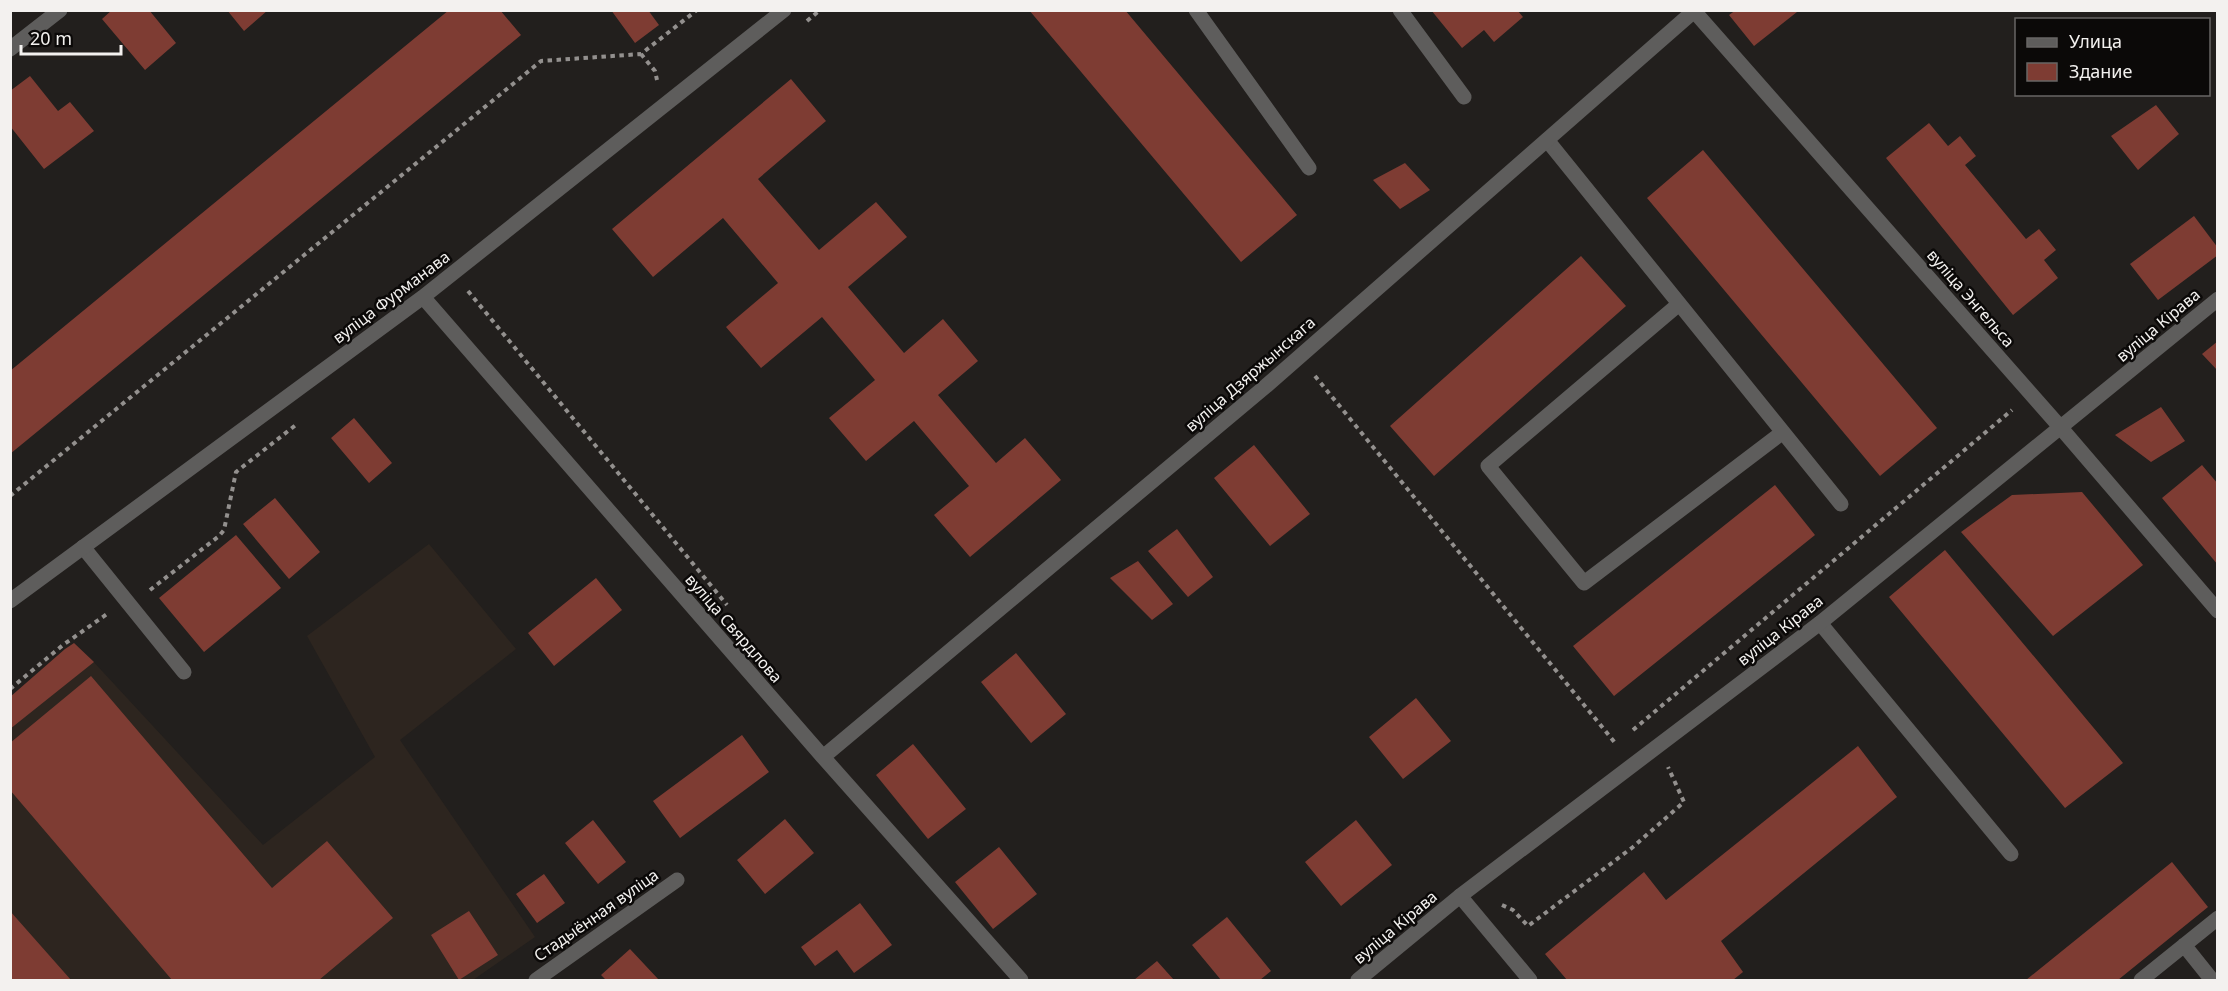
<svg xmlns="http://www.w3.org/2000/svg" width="2228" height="991" viewBox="0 0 2228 991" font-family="'Noto Sans',sans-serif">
  <rect width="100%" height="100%" fill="#221f1d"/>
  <!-- built -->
  <path fill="#2d251f" d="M 429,544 L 516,649 L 400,740 L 535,937 L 473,980 L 11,980 L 10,716 L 90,658 L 263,845 L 375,757 L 307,636 Z"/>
  <!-- building -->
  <path fill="#7e3c33" d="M 112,10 L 149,10 L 176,43 L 145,70 L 102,19 Z
    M 227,10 L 268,10 L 244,31 Z
    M 449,10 L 500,10 L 521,35 L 10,454 L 10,371 Z
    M 611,10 L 648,10 L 659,25 L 635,43 Z
    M 1029,10 L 1125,10 L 1297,215 L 1241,262 Z
    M 1431,10 L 1517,10 L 1523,17 L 1494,42 L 1484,30 L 1462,48 Z
    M 1736,10 L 1795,10 L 1797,12 L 1754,46 L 1729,15 Z
    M 30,76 L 58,111 L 70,102 L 94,131 L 44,169 L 10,126 L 10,91 Z
    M 791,79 L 826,121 L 758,179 L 819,250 L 876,202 L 907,237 L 848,287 L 904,353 L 943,319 L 978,361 L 938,395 L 996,463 L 1025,438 L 1061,480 L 970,557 L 934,515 L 969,486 L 914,421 L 866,461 L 829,418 L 875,380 L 822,317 L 761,368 L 726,327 L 778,283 L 723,218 L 653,277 L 612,229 Z
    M 2156,105 L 2179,134 L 2138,170 L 2111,136 Z
    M 1929,123 L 1948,146 L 1960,136 L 1976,156 L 1965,165 L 2026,239 L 2039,229 L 2056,250 L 2044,260 L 2058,278 L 2013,315 L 1886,158 Z
    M 1703,150 L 1937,428 L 1880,476 L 1647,198 Z
    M 1405,163 L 1430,190 L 1400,209 L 1373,180 Z
    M 2194,216 L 2218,248 L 2218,255 L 2158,300 L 2130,264 Z
    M 1581,256 L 1626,306 L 1434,476 L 1390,426 Z
    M 2218,341 L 2218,371 L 2202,354 Z
    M 2161,407 L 2185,441 L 2151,462 L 2115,435 Z
    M 354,418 L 392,463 L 369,483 L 331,438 Z
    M 1254,445 L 1310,514 L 1270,546 L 1214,478 Z
    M 2202,465 L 2218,484 L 2218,565 L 2162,498 Z
    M 1775,485 L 1815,535 L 1614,696 L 1573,646 Z
    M 2082,492 L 2143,565 L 2053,636 L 1961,532 L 2012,495 Z
    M 275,498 L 320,552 L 289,579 L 243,524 Z
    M 1177,529 L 1213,577 L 1188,597 L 1148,551 Z
    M 236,535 L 281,588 L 204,652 L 159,598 Z
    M 1945,550 L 2123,763 L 2065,808 L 1889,597 Z
    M 1138,561 L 1173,604 L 1152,620 L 1110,578 Z
    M 596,578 L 622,610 L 554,666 L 528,633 Z
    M 74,643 L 94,662 L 10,729 L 10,697 L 65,649 Z
    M 1016,653 L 1066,714 L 1031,743 L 981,682 Z
    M 91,676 L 272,888 L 327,841 L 393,918 L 319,980 L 172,980 L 10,790 L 10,743 Z
    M 1416,698 L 1451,741 L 1403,779 L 1369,737 Z
    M 742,735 L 769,772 L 680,838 L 653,801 Z
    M 913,744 L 966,809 L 928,839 L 876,775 Z
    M 1858,746 L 1897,797 L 1721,941 L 1743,972 L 1733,980 L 1567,980 L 1545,954 L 1644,872 L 1666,900 Z
    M 785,819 L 814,853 L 765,894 L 737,860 Z
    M 593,820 L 626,862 L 598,884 L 565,843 Z
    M 1356,820 L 1392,865 L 1341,906 L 1305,862 Z
    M 999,847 L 1037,894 L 993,929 L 955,882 Z
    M 2172,862 L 2208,907 L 2118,980 L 2026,980 Z
    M 544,874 L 565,903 L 537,923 L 516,894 Z
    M 860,903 L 892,945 L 854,973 L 837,950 L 815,966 L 801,947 Z
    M 10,911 L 71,980 L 10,980 Z
    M 469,911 L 498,955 L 459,980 L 431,935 Z
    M 1227,917 L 1271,971 L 1260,980 L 1221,980 L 1192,945 Z
    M 630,949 L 659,980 L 606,980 L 601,975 Z
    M 1157,961 L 1174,980 L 1134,980 Z"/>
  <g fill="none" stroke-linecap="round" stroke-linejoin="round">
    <!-- path -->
    <path stroke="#93908e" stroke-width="4" stroke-dasharray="4.5 4.5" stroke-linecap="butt" d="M 807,21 L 820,10
      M 641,54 L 655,71 L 657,80
      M 468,291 L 727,605
      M 1315,376 L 1616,744
      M 10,496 L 541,61 L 641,54 L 697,10
      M 150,590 L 219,536 L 224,530 L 236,472 L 297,424
      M 10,689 L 63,645 L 107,614
      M 1633,730 L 2012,410
      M 1502,905 L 1513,910 L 1528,926 L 1633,847 L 1684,802 L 1668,767"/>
    <!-- lane -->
    <path stroke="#5e5d5c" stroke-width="15" d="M 1196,10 L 1309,168
      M 1400,10 L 1464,97
      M 1547,140 L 1841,504
      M 1679,304 L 1488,466 L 1584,583 L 1783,432
      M 83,547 L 184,672
      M 1820,623 L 2011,854
      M 1460,896 L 1530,980
      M 2184,945 L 2212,980
      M 2141,980 L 2218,918"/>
    <!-- street -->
    <path stroke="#5e5d5c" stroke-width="15" d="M 10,49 L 60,10
      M 423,297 L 823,757 L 1021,980
      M 10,601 L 423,297 L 784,10
      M 823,757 L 1266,386 L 1694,11 L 2061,428 L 2218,611
      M 536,980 L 677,880
      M 1358,980 L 1460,896 L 1820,623 L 2218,299"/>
  </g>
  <g text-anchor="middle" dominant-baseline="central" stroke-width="5" stroke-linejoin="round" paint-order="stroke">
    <!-- street labels -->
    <g font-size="16" fill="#f3f1ef" stroke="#0b0908">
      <text transform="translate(391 297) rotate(-37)">вуліца Фурманава</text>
      <text transform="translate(1971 298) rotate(49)">вуліца Энгельса</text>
      <text transform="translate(2158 325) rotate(-40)">вуліца Кірава</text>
      <text transform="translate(1250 374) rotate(-41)">вуліца Дзяржынскага</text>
      <text transform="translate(734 628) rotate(49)">вуліца Свярдлова</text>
      <text transform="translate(1780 630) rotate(-38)">вуліца Кірава</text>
      <text transform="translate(596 915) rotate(-35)">Стадыённая вуліца</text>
      <text transform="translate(1395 927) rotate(-40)">вуліца Кірава</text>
    </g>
  </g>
  <!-- border -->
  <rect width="2228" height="991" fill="none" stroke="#f3f1ef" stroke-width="24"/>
  <!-- legend -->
  <rect x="2015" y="18" width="195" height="78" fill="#0b0908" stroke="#686664" stroke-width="1.5"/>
  <rect x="2027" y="38" width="30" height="9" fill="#5e5d5c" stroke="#686664" stroke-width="1.5"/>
  <text x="2069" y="48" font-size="18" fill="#f3f1ef">Улица</text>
  <rect x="2027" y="63" width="30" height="18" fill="#7e3c33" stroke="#686664" stroke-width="1.5"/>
  <text x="2069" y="78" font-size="18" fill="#f3f1ef">Здание</text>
  <!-- scale -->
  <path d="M21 45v9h100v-9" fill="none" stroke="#f3f1ef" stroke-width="3"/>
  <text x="30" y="45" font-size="18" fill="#f3f1ef" stroke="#0b0908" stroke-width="4.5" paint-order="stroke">20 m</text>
</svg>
